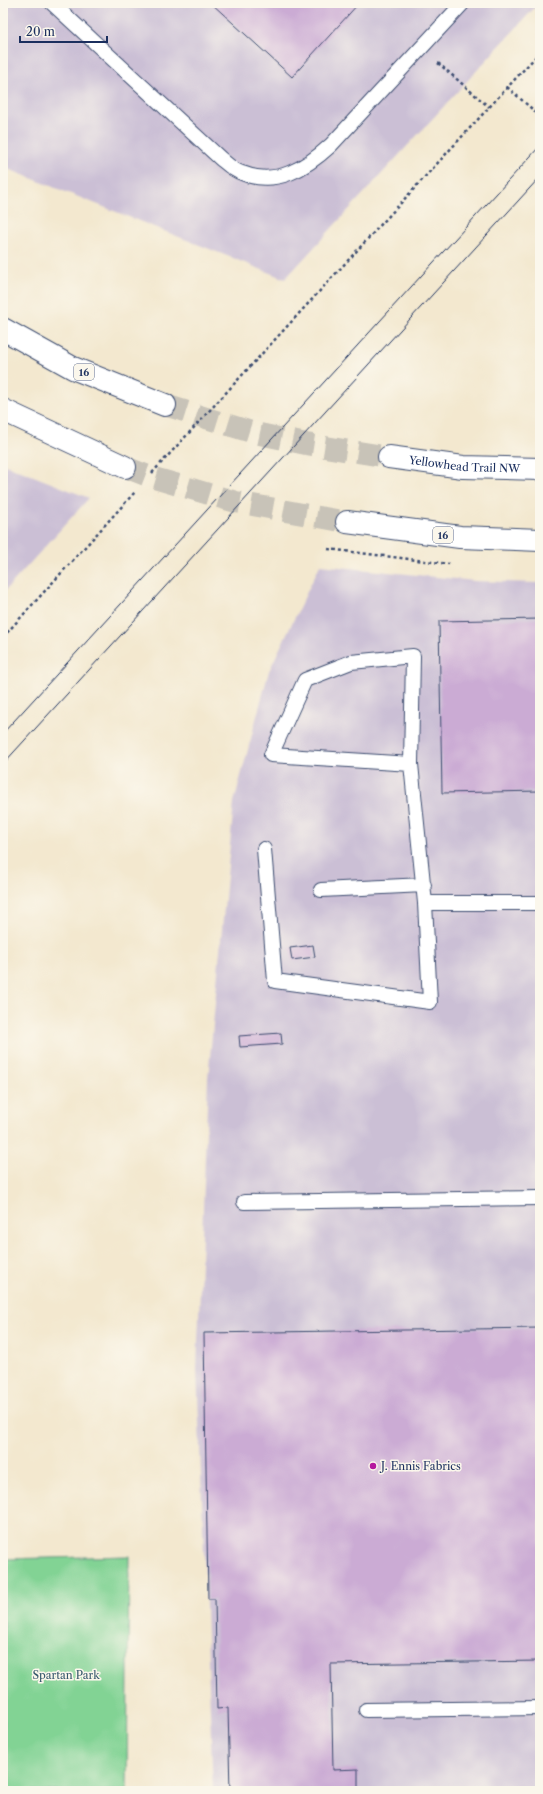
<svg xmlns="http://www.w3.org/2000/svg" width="543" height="1794" viewBox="0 0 543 1794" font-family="'Libre Caslon Text',serif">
  <rect width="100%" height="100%" fill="#fbf7ec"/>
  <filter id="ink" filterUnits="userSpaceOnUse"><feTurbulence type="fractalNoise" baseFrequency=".025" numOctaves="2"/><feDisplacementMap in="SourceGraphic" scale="8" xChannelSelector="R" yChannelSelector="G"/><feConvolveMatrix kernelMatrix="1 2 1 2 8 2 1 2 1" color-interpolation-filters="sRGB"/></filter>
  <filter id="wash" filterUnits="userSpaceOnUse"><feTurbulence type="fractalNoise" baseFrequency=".012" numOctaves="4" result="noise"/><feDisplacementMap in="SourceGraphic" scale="16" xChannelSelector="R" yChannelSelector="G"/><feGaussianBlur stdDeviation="0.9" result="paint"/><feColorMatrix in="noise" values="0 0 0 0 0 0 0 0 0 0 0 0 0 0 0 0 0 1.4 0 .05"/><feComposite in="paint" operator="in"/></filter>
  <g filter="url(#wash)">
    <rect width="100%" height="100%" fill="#f3e8cf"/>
    <!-- industrial -->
    <path fill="#cbbfd5" d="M 3,3 L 539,3 L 285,279 L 3,167 Z
      M 3,464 L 89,498 L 3,593 Z
      M 320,565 L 475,581 L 540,583 L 540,1791 L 213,1791 L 197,1369 L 208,1078 L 234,802 L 269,671 Z"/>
    <!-- green -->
    <path fill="#82d394" stroke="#4e8179" d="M 129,1556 L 127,1791 L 3,1791 L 3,1559 Z"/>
    <g id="blocks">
      <!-- building -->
      <path fill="#cbabd4" d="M 211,3 L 359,3 L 292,77 Z
        M 540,619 L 540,791 L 442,793 L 439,621 Z
        M 313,945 L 315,957 L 292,960 L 290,948 Z
        M 281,1033 L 282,1044 L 240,1047 L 239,1036 Z
        M 540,1328 L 540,1661 L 331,1664 L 333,1770 L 358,1769 L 358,1791 L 230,1791 L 228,1708 L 217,1709 L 215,1599 L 208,1599 L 204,1333 Z"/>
    </g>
  </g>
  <g filter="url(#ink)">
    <use href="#blocks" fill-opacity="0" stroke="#3b4b6f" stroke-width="1"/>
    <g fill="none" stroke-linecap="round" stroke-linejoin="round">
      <!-- motorway-tunnel -->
      <path stroke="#c8c3b8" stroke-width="22" stroke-dasharray="22 11" stroke-linecap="butt" d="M 165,405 L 251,432 L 306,444 L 389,457
        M 125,467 L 151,477 L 236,502 L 347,522"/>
      <!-- service casing -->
      <g stroke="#3b4b6f" stroke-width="16">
        <path id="service" d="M 52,3 L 221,159 C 227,164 234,171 242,173 C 276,187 306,168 331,145 L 463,3
          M 411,764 L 271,755 L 305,680 L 351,662 L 413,656 L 411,764 L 425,903 L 540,903
          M 264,849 L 275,981 L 430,1002 L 425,903
          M 321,890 L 424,885
          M 244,1202 L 540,1198
          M 366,1710 L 540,1708"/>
      </g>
      <!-- motorway casing -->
      <g stroke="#3b4b6f" stroke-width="24">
        <g id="motorway">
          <path d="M 3,329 L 73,368 L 165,405"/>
          <path d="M 3,410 L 125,467"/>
          <path id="s1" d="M 389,457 L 463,467 L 540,469"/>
          <path d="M 347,522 L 460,537 L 540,540"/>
        </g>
      </g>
      <!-- path -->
      <path stroke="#3b4b6f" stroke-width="2.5" stroke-dasharray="3 3" stroke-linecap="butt" d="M 438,63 L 489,107
        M 507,87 L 540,116
        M 152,473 L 540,52
        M 328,549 L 449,564
        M 3,637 L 135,492"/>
      <!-- service -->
      <use href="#service" stroke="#fff" stroke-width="14"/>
      <!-- motorway -->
      <use href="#motorway" stroke="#fff" stroke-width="22"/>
      <!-- tram -->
      <path stroke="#1b2f5e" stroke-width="1" d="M 3,733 L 540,146
        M 3,764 L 540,177"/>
    </g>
  </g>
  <!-- markers -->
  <circle fill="#b5179e" stroke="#fbf7ec" stroke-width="1.5" cx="373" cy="1466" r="4"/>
  <g text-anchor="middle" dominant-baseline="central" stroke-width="3" stroke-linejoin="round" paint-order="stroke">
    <!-- shield labels -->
    <g fill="#fbf7ec" stroke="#5e6b89" stroke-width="1">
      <rect x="74" y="364" width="20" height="16" rx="3"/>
      <rect x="433" y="527" width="20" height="16" rx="3"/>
    </g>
    <g font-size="10" font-weight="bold" fill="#1b2f5e">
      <text x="84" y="372">16</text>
      <text x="443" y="535">16</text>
    </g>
    <!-- street labels -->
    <g font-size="11" fill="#1b2f5e" stroke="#fbf7ec">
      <text stroke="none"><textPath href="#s1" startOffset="76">Yellowhead Trail NW</textPath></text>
    </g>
    <!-- poi labels -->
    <g font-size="11" fill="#1b2f5e" stroke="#fbf7ec" text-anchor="start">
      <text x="381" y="1466">J. Ennis Fabrics</text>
    </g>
    <!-- park labels -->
    <g font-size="11" fill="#35586c" stroke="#fbf7ec">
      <text x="66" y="1675">Spartan Park</text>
    </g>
  </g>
  <!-- margin -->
  <rect width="543" height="1794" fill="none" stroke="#fbf7ec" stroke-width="16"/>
  <!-- scale -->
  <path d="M20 36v6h87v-6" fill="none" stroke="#1b2f5e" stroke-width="2"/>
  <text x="26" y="36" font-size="12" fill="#1b2f5e" stroke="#fbf7ec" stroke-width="3" paint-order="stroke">20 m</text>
</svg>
